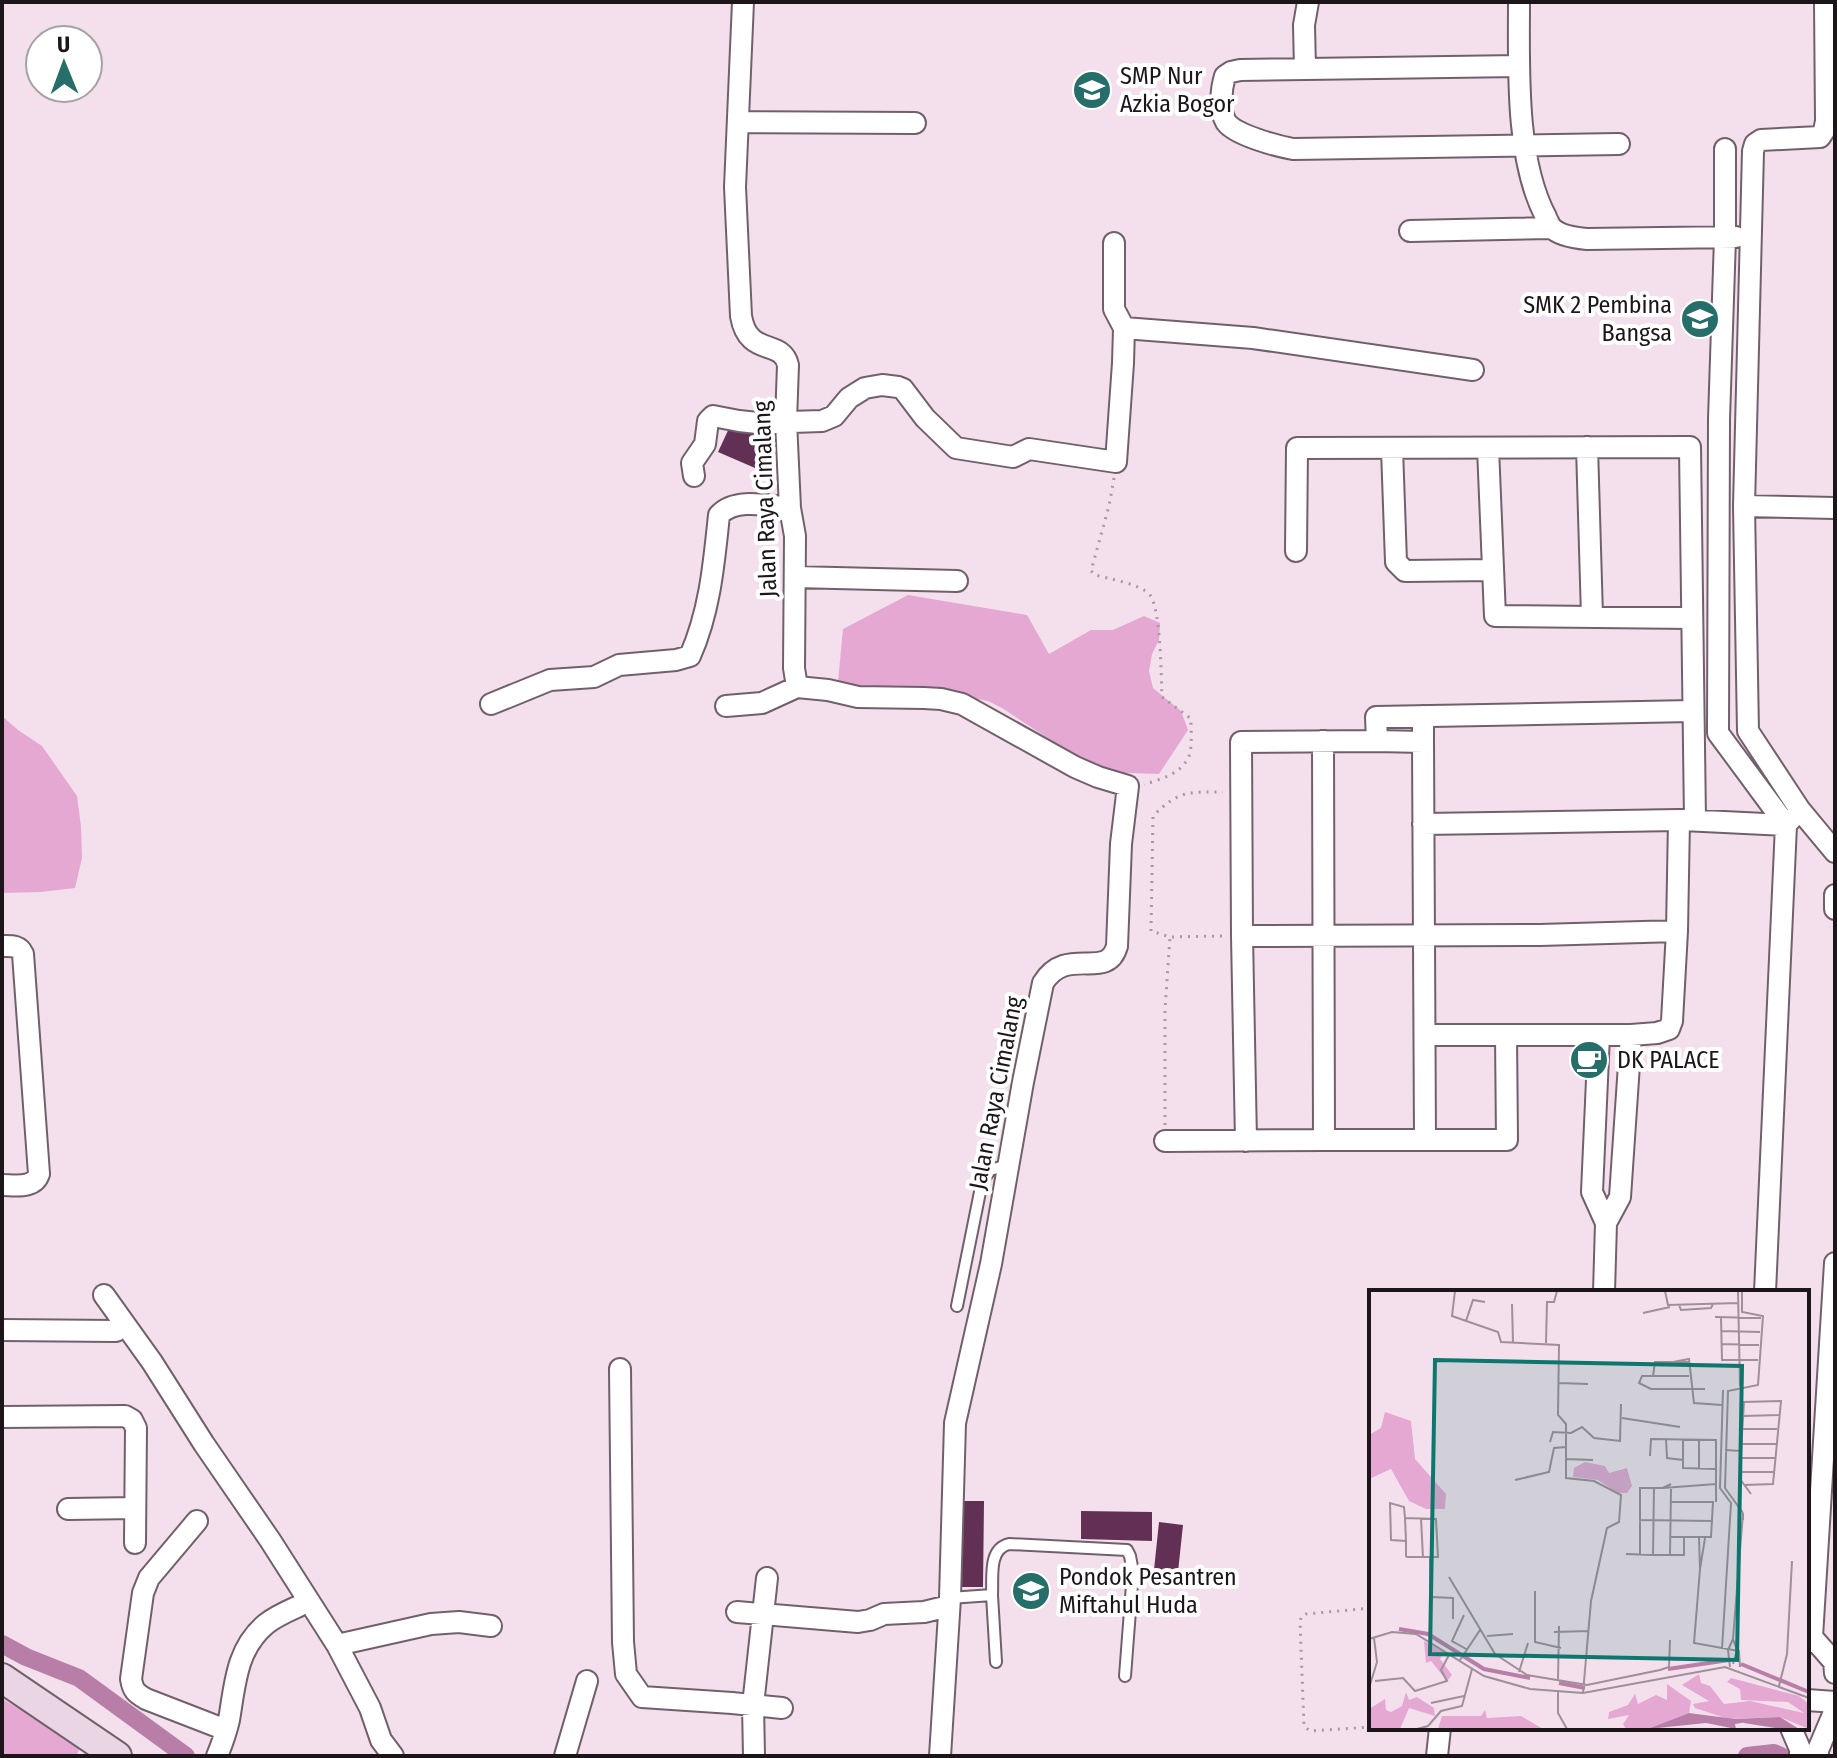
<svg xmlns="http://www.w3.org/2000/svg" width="1837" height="1758" viewBox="0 0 1837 1758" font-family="'Fira Sans Condensed',sans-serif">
  <rect width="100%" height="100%" fill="#f4e0ed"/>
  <!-- green -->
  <path fill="#e4a8d2" d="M 908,595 L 1027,615 L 1049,654 L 1091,630 L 1113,630 L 1144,616 L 1160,623 L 1159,640 L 1152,654 L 1149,671 L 1153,688 L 1181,711 L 1188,730 L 1159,774 L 1099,772 L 1002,708 L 988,701 L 936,691 L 865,696 L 838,682 L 843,629 Z
    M 2,716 L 18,730 L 42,746 L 77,796 L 81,826 L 82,858 L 75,888 L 41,892 L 2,893 Z
    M 2,1699 L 82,1744 L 76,1756 L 2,1756 Z"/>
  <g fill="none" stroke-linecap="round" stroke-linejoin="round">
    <!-- canal -->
    <path stroke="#b87ea7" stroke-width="18" d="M 2,1644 L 26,1657 L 79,1678 L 186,1756
      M 1747,1756 L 1774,1753 L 1781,1756"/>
  </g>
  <!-- building -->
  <path fill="#622f55" d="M 731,424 L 767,441 L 755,468 L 718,452 Z
    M 955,1501 L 984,1501 L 983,1587 L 953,1587 Z
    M 1081,1511 L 1152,1512 L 1152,1541 L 1081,1539 Z
    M 1159,1522 L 1183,1525 L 1178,1572 L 1154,1570 Z"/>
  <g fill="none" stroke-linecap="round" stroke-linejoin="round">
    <!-- lane casing -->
    <g stroke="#71606c" stroke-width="14">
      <path id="lane" d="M 957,1306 L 982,1182 L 990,1170 L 1008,1165
        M 992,1595 L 996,1662
        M 950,1598 L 992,1595 C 993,1577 988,1549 1009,1544 L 1127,1550 L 1130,1556 L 1133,1572 L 1125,1676"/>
    </g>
    <!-- street casing -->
    <g stroke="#71606c" stroke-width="24">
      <path id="street" d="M 743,2 L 735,187 L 741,316 C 748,358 782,338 788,365 L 786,421 L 790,508 L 795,536 L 794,668 L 797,687 L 828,690 L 858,697 L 924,698 L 941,699 L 962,704 L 1075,767 L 1098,777 L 1128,786 L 1121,844 L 1117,946 C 1107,982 1067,944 1043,983 L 1023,1082 L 991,1264 L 955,1423 L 950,1598 L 940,1756
        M 1519,2 C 1519,67 1515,159 1546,217 C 1546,218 1551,228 1552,228 C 1560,236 1576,238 1587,239 L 1736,237
        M 1825,2 L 1826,121
        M 1519,66 L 1240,70 L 1231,72 L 1225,76 C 1221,89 1219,110 1226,122 C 1235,135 1277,146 1293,149 L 1619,144
        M 1305,69 L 1304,25 L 1308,2
        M 1835,120 L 1826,121 L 1824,131 L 1820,137 L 1761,140 L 1755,144 L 1753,151 L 1744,506 L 1748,731 L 1800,810 L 1835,852
        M 738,122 L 915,123
        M 1725,149 L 1725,238 L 1719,419 L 1718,733 L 1786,825 L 1765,1292
        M 1410,231 L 1551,228
        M 1124,328 L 1253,338 L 1473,370
        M 1587,447 L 1592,616
        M 1488,448 L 1495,616 L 1692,618
        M 1392,449 L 1396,562 L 1405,571 L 1492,570
        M 694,476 L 692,463 L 705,444 L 708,421 L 713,416 L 739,421 L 758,423 L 822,421 L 834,416 L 849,398 L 865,388 L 882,385 L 898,387 L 903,389 L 925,418 L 956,448 L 1013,457 L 1029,449 L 1116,462 L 1123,363 L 1124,328 L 1114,309 L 1114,243
        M 1744,506 L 1835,508
        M 1296,551 L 1297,448 L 1690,447 L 1695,820
        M 795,577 L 957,581
        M 491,704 L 550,680 L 594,677 L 619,665 L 676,660 L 690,656 C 710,611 714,563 719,515 C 736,497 768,506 790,508
        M 726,706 L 762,703 L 797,687
        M 1423,716 L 1423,742 L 1377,741 L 1376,717 L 1692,711
        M 1323,741 L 1324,1140 L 1507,1140 L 1506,1035
        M 1377,741 L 1241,742 L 1242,936 L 1540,935 L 1677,931
        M 1423,742 L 1425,1140
        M 1683,820 L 1786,825 L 1792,818
        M 1423,824 L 1679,820 L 1677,931 L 1672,1021 L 1669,1029 L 1657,1033 L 1631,1035 L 1425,1035
        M 1835,895 L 1835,909
        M 1242,936 L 1246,1141
        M 2,946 C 11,946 19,945 23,954 L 39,1174 C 34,1189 15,1185 2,1185
        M 1599,1035 L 1592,1192 L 1606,1223 L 1620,1197 L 1631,1035
        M 1165,1141 L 1324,1140
        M 1604,1292 L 1606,1223
        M 104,1295 L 152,1362 L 204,1444 L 270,1540 L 337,1645 L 370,1708 L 381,1740 L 393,1756
        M 2,1330 L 116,1331
        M 620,1369 L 623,1642 L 626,1674 L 642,1697 L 732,1703 L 782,1708
        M 2,1417 L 125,1416 L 132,1420 L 136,1428 L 135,1543
        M 68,1509 L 135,1508
        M 197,1521 L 149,1578 L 143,1593 L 131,1679 C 133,1691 136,1693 146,1699 L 226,1730
        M 737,1612 L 858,1622 L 870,1620 L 884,1614 L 924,1612 L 949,1606
        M 1812,1637 L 1834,1662 L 1835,1673
        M 1807,1642 L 1812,1637 L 1835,1263
        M 337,1645 L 431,1624 L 459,1622 L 491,1626
        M 1807,1700 L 1835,1702
        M 1791,1728 L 1800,1749 L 1800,1756
        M 217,1756 C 222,1744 226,1733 229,1720 C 235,1685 236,1649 266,1624 C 276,1616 288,1611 299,1606
        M 565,1756 L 587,1681
        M 754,1756 L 753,1705 L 767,1578
        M 1437,1756 L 1440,1728
        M 1818,1756 L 1818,1750 L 1835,1710"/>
    </g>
    <!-- secondary casing -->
    <g stroke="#71606c" stroke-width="32">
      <path id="secondary" d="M 2,1678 L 117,1756"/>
    </g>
    <!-- path -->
    <path stroke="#a697a1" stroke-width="3" stroke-dasharray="2 6" stroke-linecap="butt" d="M 1114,478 L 1109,506 L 1091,571 L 1096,575 C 1109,579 1141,584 1150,595 C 1161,610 1161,676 1162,697 L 1190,718 L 1191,720 C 1191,731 1192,743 1190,753 C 1185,772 1161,780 1144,784
      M 1222,936 L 1170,937 L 1151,931 L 1153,816 C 1179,790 1188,792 1223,792
      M 1165,1125 L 1165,1009 L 1170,937
      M 1371,1608 L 1306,1614 L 1301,1617 L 1300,1623 L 1304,1726 L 1310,1731 L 1371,1727"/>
    <!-- lane -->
    <use href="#lane" stroke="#fff" stroke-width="10"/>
    <!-- street -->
    <use href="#street" stroke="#fff" stroke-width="20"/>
    <!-- secondary -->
    <use href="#secondary" stroke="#ead5e4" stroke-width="28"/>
  </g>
  <!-- icons -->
  <defs>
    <g id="school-disc" transform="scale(2)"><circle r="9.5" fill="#256e69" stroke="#fff"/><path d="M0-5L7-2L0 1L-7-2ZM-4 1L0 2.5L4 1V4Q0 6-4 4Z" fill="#fff"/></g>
    <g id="cafe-disc" transform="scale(2)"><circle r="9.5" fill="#256e69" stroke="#fff"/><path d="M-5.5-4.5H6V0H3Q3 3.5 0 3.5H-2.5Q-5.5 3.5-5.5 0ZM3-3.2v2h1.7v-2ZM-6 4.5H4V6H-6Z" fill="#fff"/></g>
  </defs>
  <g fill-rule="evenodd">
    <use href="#school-disc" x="1092" y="90"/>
    <use href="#school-disc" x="1700" y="319"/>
    <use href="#cafe-disc" x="1589" y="1060"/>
    <use href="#school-disc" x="1031" y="1591"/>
  </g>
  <g text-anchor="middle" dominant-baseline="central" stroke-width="8" stroke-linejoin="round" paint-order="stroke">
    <!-- poi labels -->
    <g font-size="24" fill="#1c161a" stroke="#fff" text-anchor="start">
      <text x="1120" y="76">SMP Nur<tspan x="1120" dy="28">Azkia Bogor</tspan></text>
      <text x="1672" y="305" text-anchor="end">SMK 2 Pembina<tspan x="1672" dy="28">Bangsa</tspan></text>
      <text x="1617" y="1060">DK PALACE</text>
      <text x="1059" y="1577">Pondok Pesantren<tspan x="1059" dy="28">Miftahul Huda</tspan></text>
    </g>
    <!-- street labels -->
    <g font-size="24" fill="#1c161a" stroke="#fff">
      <text transform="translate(765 499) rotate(-92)">Jalan Raya Cimalang</text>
      <text transform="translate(996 1093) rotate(-79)">Jalan Raya Cimalang</text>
    </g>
  </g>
  <!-- overview -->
  <g transform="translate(1369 1290)">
    <rect width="440" height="440" fill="#f4e0ed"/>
    <path d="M 16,122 L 42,131 L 46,169 L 77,204 L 76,219 L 57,219 L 40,211 L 22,179 L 0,189 L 0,145 L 12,138 ZM 216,172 L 236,176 L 240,183 L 258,178 L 263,196 L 258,203 L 248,203 L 229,190 L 204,187 L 205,178 ZM 55,351 L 75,362 L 71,369 L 83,385 L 78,391 L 62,371 L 57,373 ZM 330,384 L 332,393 L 341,396 L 355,414 L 381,411 L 435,423 L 419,412 L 372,410 L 371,399 L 358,392 L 362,388 L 430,406 L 440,414 L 440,439 L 411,427 L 359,429 L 326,418 L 324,414 L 340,411 L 313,395 ZM 298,394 L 322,411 L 320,423 L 281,439 L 257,439 L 254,434 L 260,425 L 239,429 L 240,422 L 259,415 L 266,404 L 269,414 L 287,405 L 298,410 ZM 37,402 L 40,410 L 48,407 L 65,418 L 66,426 L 40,418 L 31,439 L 0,439 L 0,419 L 16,409 L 17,420 L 22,422 L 33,416 ZM 116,420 L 118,428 L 152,426 L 174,439 L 69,439 L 73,426 L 112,426 Z" fill="#e4a8d2"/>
    <path d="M 320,423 L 366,429 L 411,427 L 430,439 L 384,431 L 366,434 L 367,439 L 337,433 L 279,439 Z" fill="#b87ea7"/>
    <path fill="none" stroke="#b87ea7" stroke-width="4" d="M 30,339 L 59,344 L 115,379 L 161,388M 372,374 L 440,402M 299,379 L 360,370M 190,393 L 216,398M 375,431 L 425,439"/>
    <path fill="none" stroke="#9e8f99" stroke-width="2" d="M 86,1 L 83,26 L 129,42 L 132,52 L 190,55 L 189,125 L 197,134 L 197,188 L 225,191 L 252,205 L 250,232 L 238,238 L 222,311 L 214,403M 296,1 L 299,15 L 369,13M 369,1 L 371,96M 373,1 L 373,22 L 394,26 L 389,95 L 359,101 L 356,198 L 374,223M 143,14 L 144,53M 310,15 L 312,20 L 342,18 L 344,14M 274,23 L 301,17M 346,27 L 392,28M 352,27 L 353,70 L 389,70M 97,31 L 104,10 L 116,12M 352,41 L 391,42M 177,53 L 178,12 L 185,12 L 188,1M 352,54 L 390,55M 304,72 L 320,69 L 325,113 L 353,115M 284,86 L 286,72 L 320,72M 320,86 L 273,86 L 270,93 L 282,99 L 336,99M 189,93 L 219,94M 374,126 L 411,125M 253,128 L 311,137M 374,139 L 408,139M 297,149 L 298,168 L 314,170M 314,150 L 314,178 L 347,179M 330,150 L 330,178M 181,152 L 184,142 L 202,143 L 213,137 L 225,148 L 251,151 L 252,114M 373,154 L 407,154M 356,160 L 372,161 L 375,112 L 412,111 L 404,194 L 375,195M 372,161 L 371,189 L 382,204M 281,166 L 282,149 L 347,150 L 347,212M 372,168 L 406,168M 197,169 L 224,170M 372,182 L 405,182M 146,190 L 180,182 L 185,158 L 197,157M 302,194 L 294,198 L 347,194M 285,198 L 284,265 L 315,265 L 315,248M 294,198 L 271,198 L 271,230 L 344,231M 36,228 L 67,229 L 69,267 L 38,267 L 37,266 L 37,251 L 36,228 L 35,217 L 21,213 L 22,250 L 37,251M 52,228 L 54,268M 271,230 L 271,265M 301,247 L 342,247 L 344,212 L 302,212M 330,248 L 331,279 L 336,248M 257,264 L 284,265M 301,265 L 302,199M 331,279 L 325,353 L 370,361 L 371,377M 80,287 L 126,364 L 158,385 L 218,395 L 291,380 L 300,377 L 301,350M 166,301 L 166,352 L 192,358M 62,307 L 84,308 L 84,329M 95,325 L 83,351 L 99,360M 185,342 L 220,341M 118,346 L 144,344M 0,349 L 23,342 L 47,344 L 115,386 L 161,399 L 214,403 L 356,377 L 440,408M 364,349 L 368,360 L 364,374M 61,350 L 61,268M 353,359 L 362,213 L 351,198 L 354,100M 91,370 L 111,340M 361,377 L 359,360 L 364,349 L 374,223 L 374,230M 150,382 L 159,353M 189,389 L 190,336M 6,391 L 34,388 L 46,401 L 78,391 L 72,380 L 80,365M 410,396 L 418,364 L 423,271M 0,398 L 8,372 L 5,348M 189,402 L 189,423 L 198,439M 62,413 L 95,406M 48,439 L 59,436 L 72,421 L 93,416 L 103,379"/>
    <path fill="#0f766e" fill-opacity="0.15" stroke="#0f766e" stroke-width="4" d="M 66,70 L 373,76 L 368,370 L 61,364 Z"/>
    <rect width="440" height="440" fill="none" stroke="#1c161a" stroke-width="4"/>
  </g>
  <!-- border -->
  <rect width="1837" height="1758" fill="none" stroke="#1c161a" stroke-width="8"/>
  <!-- north arrow -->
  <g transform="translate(64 64) rotate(359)"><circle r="38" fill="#ffffff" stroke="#a4a2a3" stroke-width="2"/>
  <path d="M0-6L14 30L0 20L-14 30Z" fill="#256e69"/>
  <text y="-12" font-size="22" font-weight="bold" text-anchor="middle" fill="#1c161a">U</text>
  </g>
</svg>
